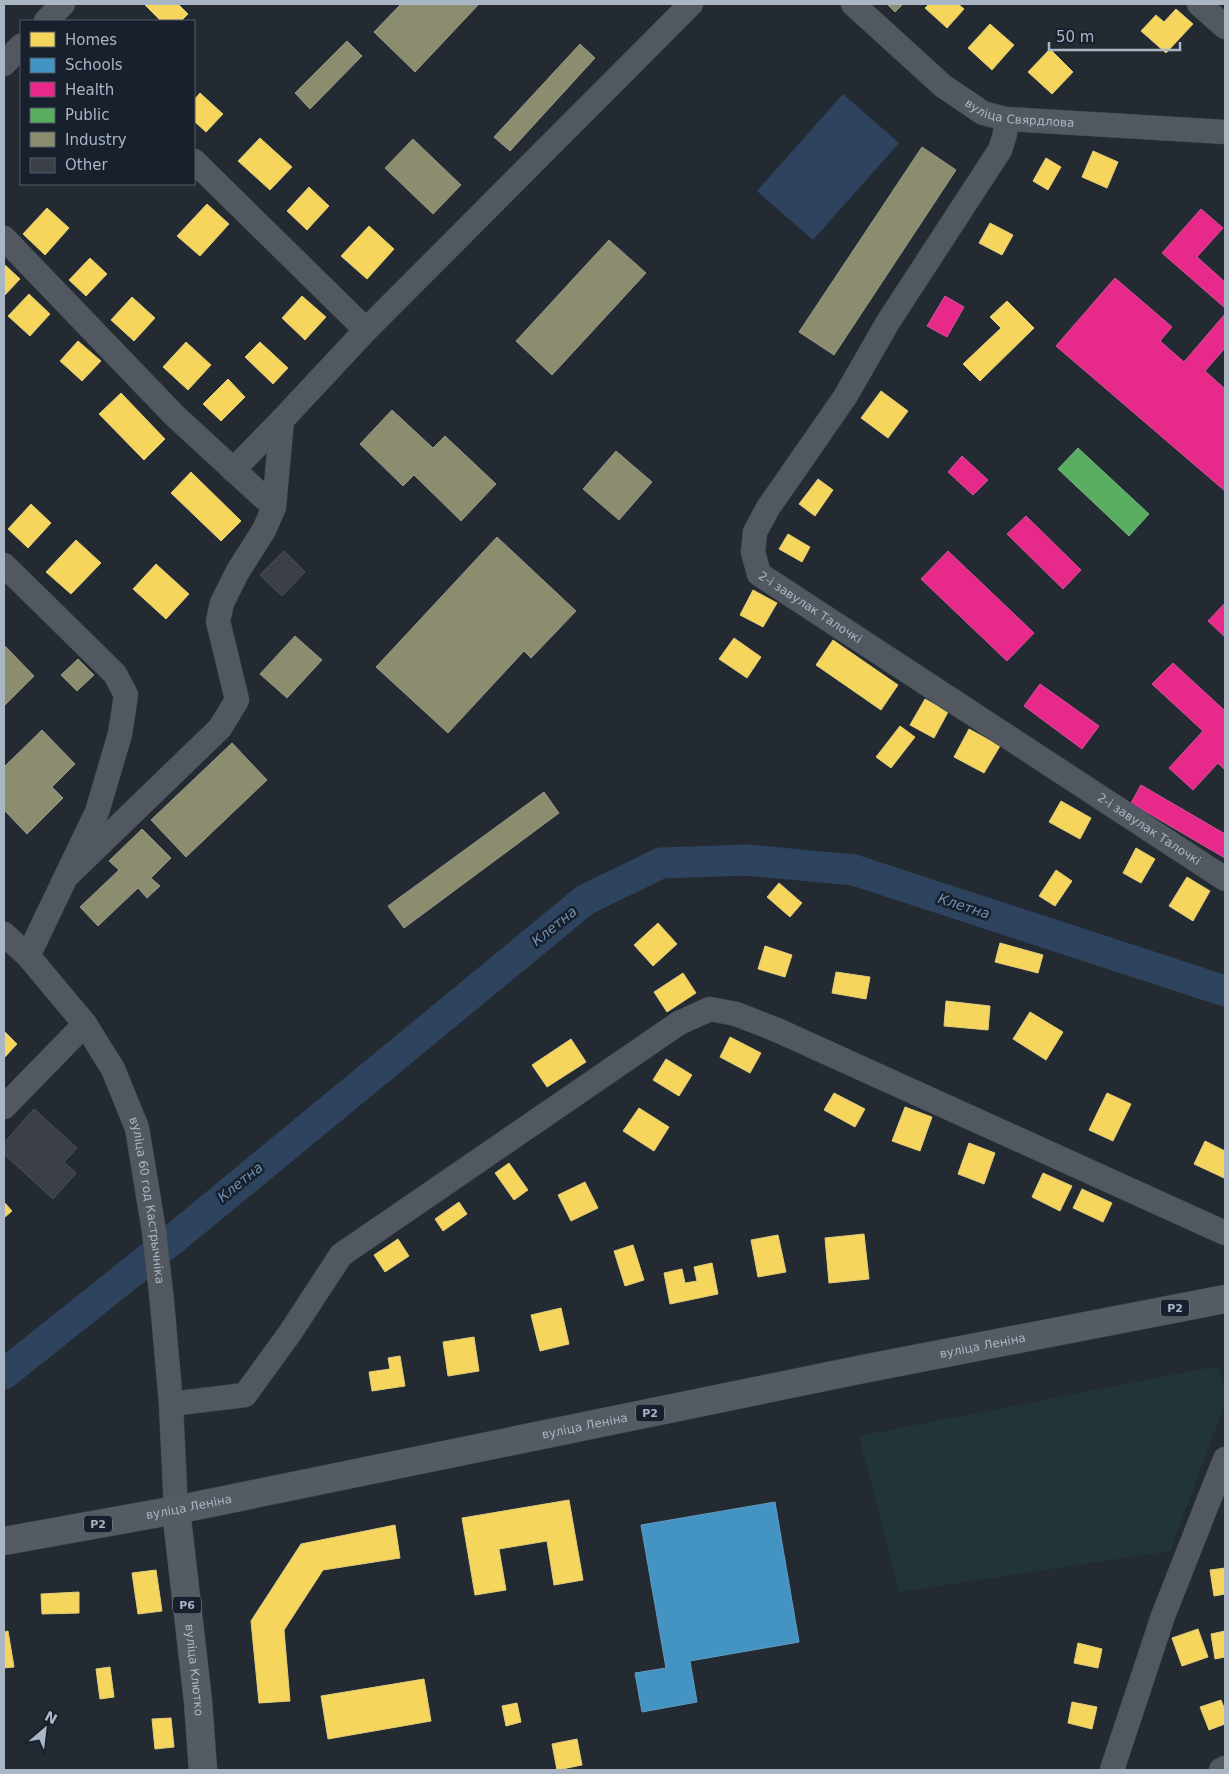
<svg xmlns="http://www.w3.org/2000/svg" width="1229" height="1774" viewBox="0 0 1229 1774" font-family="'DejaVu Sans',sans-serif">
  <rect width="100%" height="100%" fill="#242a32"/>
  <!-- green -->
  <path fill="#213538" d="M 1218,1366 L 1225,1393 L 1225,1404 L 1170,1551 L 899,1592 L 859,1436 Z"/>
  <!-- water -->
  <path fill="#2e435d" d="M 843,94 L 899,143 L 813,240 L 757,191 Z"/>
  <!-- homes -->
  <path fill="#f6d55c" stroke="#e0cc7c" d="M 144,4 L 178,4 L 188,14 L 181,21 L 161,21 Z
    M 929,4 L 958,4 L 964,9 L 947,28 L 925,8 Z
    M 1176,9 L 1193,24 L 1166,53 L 1141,31 L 1156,15 L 1164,22 Z
    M 990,24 L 1014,45 L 992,70 L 968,48 Z
    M 1050,49 L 1073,72 L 1052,94 L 1028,72 Z
    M 200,93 L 223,114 L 206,132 L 194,121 L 194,100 Z
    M 260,138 L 292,167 L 270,190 L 238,161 Z
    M 1093,151 L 1118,162 L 1107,188 L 1082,177 Z
    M 1046,158 L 1061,167 L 1048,190 L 1033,181 Z
    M 309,187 L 329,206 L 307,230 L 287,211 Z
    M 207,204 L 229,224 L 200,256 L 177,236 Z
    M 47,208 L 69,228 L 45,255 L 23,234 Z
    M 990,223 L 1013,235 L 1002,255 L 979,243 Z
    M 369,226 L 394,249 L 367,279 L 341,256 Z
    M 90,258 L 107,274 L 86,296 L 69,280 Z
    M 4,264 L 20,279 L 4,296 Z
    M 29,294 L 50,314 L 30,336 L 8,316 Z
    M 302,296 L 326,317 L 305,340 L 282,318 Z
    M 132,297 L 155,318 L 134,341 L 111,320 Z
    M 1007,301 L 1034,328 L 980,381 L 963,364 L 1001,328 L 990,317 Z
    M 78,341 L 101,361 L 82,381 L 60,361 Z
    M 186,342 L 211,365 L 188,390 L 163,367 Z
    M 260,342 L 288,368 L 273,384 L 245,357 Z
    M 228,379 L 245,397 L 221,421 L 203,404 Z
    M 881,391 L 908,411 L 888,438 L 861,418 Z
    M 121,393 L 165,439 L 144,460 L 99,414 Z
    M 191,472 L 241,521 L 221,541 L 171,493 Z
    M 818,479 L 833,490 L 815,516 L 799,504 Z
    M 31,504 L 51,523 L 28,548 L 8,529 Z
    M 788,534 L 810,547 L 802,562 L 779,549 Z
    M 76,540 L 101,563 L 71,594 L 46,572 Z
    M 156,564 L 189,594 L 166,619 L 133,589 Z
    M 753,590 L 777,603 L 763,627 L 740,615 Z
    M 734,638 L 761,657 L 747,678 L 719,659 Z
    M 833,640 L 898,685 L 881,710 L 816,665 Z
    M 925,699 L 948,712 L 934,738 L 910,725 Z
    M 900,726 L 915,737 L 891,768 L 876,757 Z
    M 969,729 L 1000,746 L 984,773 L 954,757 Z
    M 1061,801 L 1091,818 L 1080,839 L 1049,822 Z
    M 1136,848 L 1155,859 L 1141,883 L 1123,873 Z
    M 1056,870 L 1072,881 L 1055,906 L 1039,896 Z
    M 1187,877 L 1210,891 L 1193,921 L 1169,906 Z
    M 779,883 L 802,903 L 790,917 L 767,897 Z
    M 658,923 L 677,944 L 653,966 L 634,945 Z
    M 1000,943 L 1043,955 L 1038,973 L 995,962 Z
    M 765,946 L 792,955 L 785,977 L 758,969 Z
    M 836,972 L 870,977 L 866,999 L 832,993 Z
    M 683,973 L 696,993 L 667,1012 L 654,992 Z
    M 946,1001 L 990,1006 L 988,1030 L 944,1026 Z
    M 1030,1012 L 1063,1032 L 1046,1060 L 1013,1039 Z
    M 4,1031 L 17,1044 L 4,1058 Z
    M 730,1037 L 761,1053 L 750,1073 L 720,1057 Z
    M 571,1039 L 586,1062 L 547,1087 L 532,1065 Z
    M 666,1059 L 692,1075 L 679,1096 L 653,1080 Z
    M 834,1093 L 865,1109 L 855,1127 L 824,1110 Z
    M 1107,1093 L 1131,1104 L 1113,1141 L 1089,1130 Z
    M 905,1107 L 932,1117 L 920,1151 L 892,1141 Z
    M 639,1108 L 669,1127 L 654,1151 L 623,1131 Z
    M 1205,1141 L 1225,1151 L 1224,1178 L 1194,1164 Z
    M 969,1143 L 995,1153 L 984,1184 L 958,1174 Z
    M 509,1163 L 528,1190 L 514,1200 L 495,1173 Z
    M 1043,1173 L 1072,1186 L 1060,1211 L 1032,1197 Z
    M 585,1182 L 598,1208 L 571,1221 L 558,1195 Z
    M 1082,1189 L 1112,1203 L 1103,1222 L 1073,1208 Z
    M 4,1202 L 12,1211 L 4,1218 Z
    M 459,1202 L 467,1214 L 443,1231 L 435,1219 Z
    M 864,1234 L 869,1279 L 829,1283 L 825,1238 Z
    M 778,1235 L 786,1272 L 758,1277 L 751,1240 Z
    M 398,1239 L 409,1256 L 385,1272 L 374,1255 Z
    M 633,1245 L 644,1280 L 625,1286 L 614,1251 Z
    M 712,1263 L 718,1294 L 670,1304 L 664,1273 L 682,1269 L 685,1283 L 697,1281 L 694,1267 Z
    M 561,1308 L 569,1344 L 540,1351 L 531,1315 Z
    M 474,1337 L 479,1371 L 448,1376 L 443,1342 Z
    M 400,1356 L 405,1386 L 372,1391 L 369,1372 L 390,1369 L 388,1358 Z
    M 569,1500 L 583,1580 L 554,1585 L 547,1541 L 499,1549 L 506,1590 L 475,1595 L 462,1518 Z
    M 395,1525 L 400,1558 L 323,1570 L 284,1630 L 290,1701 L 259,1703 L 251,1621 L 301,1544 Z
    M 1225,1568 L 1225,1594 L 1214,1596 L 1210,1570 Z
    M 156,1570 L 162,1611 L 138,1614 L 132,1573 Z
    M 79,1592 L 79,1613 L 42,1614 L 41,1594 Z
    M 1198,1629 L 1208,1657 L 1182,1666 L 1172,1638 Z
    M 8,1631 L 14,1667 L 4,1668 L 4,1632 Z
    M 1225,1631 L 1225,1657 L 1215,1659 L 1211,1634 Z
    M 1078,1643 L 1102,1649 L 1098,1668 L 1074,1663 Z
    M 110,1667 L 114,1697 L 100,1699 L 96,1669 Z
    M 424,1679 L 431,1721 L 328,1739 L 321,1696 Z
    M 1221,1700 L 1225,1710 L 1225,1724 L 1209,1730 L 1200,1707 Z
    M 1072,1702 L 1097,1707 L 1092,1729 L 1068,1723 Z
    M 517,1703 L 521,1722 L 506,1726 L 502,1706 Z
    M 171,1718 L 174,1747 L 155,1749 L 152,1719 Z
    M 577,1739 L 582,1765 L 557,1770 L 552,1744 Z"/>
  <!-- schools -->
  <path fill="#4393c3" stroke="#629ec4" d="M 775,1502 L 799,1642 L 690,1661 L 697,1702 L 642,1712 L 635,1673 L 666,1668 L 641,1525 Z"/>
  <!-- health -->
  <path fill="#e7298a" stroke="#d5539c" d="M 1201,209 L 1223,228 L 1197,257 L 1225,282 L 1225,308 L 1162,253 Z
    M 1115,278 L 1172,327 L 1160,341 L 1184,362 L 1225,314 L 1225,348 L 1205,371 L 1225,389 L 1225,491 L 1056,346 Z
    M 945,296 L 964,307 L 947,337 L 927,326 Z
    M 962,456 L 988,480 L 973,495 L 948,472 Z
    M 1026,516 L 1081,570 L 1063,589 L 1007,534 Z
    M 948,551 L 1034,633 L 1007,661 L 921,579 Z
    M 1225,603 L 1225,637 L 1208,621 Z
    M 1173,663 L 1225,711 L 1225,770 L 1218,763 L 1193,790 L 1169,768 L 1203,731 L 1152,684 Z
    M 1040,684 L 1099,726 L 1082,749 L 1024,706 Z
    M 1141,785 L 1225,834 L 1225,858 L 1131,803 Z"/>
  <!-- public -->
  <path fill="#5aae61" stroke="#72b07f" d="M 1078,448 L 1149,514 L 1129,536 L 1058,469 Z"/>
  <!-- industry -->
  <path fill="#8c8c6e" stroke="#959988" d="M 401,4 L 479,4 L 415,72 L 374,32 Z
    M 887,4 L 903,4 L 895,12 Z
    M 347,41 L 362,56 L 310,109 L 295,93 Z
    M 580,44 L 595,58 L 510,151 L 494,137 Z
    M 413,139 L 461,185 L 433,214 L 385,168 Z
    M 922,147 L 956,170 L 834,355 L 799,332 Z
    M 609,240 L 646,273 L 552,375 L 516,341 Z
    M 392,410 L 433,448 L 445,436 L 496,484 L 461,521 L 414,475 L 403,486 L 360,444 Z
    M 616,451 L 652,482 L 619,520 L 583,489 Z
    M 497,537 L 576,611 L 531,658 L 524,651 L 448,733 L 376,667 Z
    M 295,636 L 322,660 L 287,698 L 260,674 Z
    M 4,645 L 34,676 L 4,706 Z
    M 78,659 L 94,675 L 77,691 L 61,675 Z
    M 42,730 L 75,764 L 52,787 L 63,798 L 27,834 L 4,810 L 4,767 Z
    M 232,743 L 267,780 L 186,857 L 151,820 Z
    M 544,792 L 559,813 L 404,928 L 388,906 Z
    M 142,829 L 171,858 L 151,878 L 160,886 L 147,898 L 138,888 L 98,926 L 80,907 L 119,870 L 109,861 Z"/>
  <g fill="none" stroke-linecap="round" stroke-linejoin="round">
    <!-- river -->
    <path stroke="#2e435d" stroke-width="31" d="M 4,1374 L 177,1236 L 585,900 L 661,863 L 747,860 L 854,870 L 1225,991"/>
  </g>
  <!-- building -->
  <path fill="#3b4048" stroke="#4b515a" d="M 284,551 L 305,572 L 282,596 L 260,575 Z
    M 34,1109 L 77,1148 L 64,1162 L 76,1173 L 53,1199 L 4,1154 L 4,1143 Z"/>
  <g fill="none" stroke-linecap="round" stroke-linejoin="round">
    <!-- minor casing -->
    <g stroke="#40454b" stroke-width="25">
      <g id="minor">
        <path id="s1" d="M 853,4 L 943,86 L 983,113 L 1006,119 L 1225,132"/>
        <path d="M 1199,4 L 1225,27"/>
        <path d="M 46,21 L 63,4"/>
        <path d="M 4,64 L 21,46"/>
        <path id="s2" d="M 1006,119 L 1005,134 L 1000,150 L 888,322 L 845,397 L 768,508 L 755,532 L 753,552 L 759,574 L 1225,879"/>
        <path d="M 194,161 L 366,330"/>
        <path d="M 4,238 L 174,415 L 274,507"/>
        <path d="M 233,470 L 282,420"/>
        <path d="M 4,565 L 115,674 L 126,695 L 120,734 L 97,812 L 28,956"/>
        <path d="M 66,877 L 220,728 L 237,700 L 218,621 L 222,603 L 238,571 L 264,530 L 274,507 L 282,420 L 366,330 L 691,4"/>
        <path id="s3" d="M 4,934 L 28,956 L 85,1024 L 113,1069 L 137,1128 L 154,1231 L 162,1302 L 171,1404 L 176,1510"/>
        <path d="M 4,1107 L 85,1024"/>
        <path d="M 171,1404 L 245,1395 L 290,1333 L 341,1255 L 679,1023 L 710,1009 L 736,1014 L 777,1030 L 1225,1233"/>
        <path d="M 1112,1770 L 1163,1616 L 1225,1459"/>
        <path d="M 1221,1770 L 1225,1768"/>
      </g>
    </g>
    <!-- major casing -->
    <g stroke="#41464f" stroke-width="29">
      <g id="major">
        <path id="s4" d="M 176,1510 L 198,1701 L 203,1770"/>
        <path id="s5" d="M 4,1541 L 176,1510 L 868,1368 L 1225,1299"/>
      </g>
    </g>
    <!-- minor -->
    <use href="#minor" stroke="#525860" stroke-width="24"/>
    <!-- major -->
    <use href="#major" stroke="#555b62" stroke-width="28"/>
  </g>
  <g text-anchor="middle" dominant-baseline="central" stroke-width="5" stroke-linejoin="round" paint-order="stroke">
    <!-- shield labels -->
    <g fill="#17202c" stroke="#7f8997" stroke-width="1">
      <rect x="1161" y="1299.5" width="28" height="17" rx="4"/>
      <rect x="636" y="1404.5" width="28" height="17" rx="4"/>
      <rect x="84" y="1515.5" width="28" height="17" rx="4"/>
      <rect x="173" y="1596.5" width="28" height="17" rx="4"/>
    </g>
    <g font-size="11" font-weight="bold" fill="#abb6c5">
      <text x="1175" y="1308">Р2</text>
      <text x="650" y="1413">Р2</text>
      <text x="98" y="1524">Р2</text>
      <text x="187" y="1605">Р6</text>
    </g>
    <!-- street labels -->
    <g font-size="12" fill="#abb6c5" stroke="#17202c">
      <text stroke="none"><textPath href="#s1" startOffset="206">вуліца Свярдлова</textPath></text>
      <text stroke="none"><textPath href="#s2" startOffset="590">2-і завулак Талочкі</textPath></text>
      <text stroke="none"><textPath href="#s2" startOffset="995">2-і завулак Талочкі</textPath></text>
      <text stroke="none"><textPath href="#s3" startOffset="311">вуліца 60 год Кастрычніка</textPath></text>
      <text stroke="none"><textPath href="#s5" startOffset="998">вуліца Леніна</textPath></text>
      <text stroke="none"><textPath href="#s5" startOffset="592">вуліца Леніна</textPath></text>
      <text stroke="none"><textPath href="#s5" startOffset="188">вуліца Леніна</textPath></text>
      <text stroke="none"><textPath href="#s4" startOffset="161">вуліца Клютко</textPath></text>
    </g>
    <!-- water labels -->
    <g font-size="14" font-style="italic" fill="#708eb1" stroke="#17202c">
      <text transform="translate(964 906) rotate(18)">Клетна</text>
      <text transform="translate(554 926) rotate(-39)">Клетна</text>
      <text transform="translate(240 1182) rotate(-39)">Клетна</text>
    </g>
  </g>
  <!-- border -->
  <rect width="1229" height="1774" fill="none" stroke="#abb6c5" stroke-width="10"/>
  <!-- legend -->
  <rect x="20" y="20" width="175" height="165" fill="#17202c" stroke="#525c69"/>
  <rect x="30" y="32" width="25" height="15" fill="#f6d55c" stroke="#525c69"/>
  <text x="65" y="45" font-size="15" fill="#abb6c5">Homes</text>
  <rect x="30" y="58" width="25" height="15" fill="#4393c3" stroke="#525c69"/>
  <text x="65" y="70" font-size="15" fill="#abb6c5">Schools</text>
  <rect x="30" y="82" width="25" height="15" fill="#e7298a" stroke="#525c69"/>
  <text x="65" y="95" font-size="15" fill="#abb6c5">Health</text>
  <rect x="30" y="108" width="25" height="15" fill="#5aae61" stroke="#525c69"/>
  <text x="65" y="120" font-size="15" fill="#abb6c5">Public</text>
  <rect x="30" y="132" width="25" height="15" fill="#8c8c6e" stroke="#525c69"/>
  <text x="65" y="145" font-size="15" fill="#abb6c5">Industry</text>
  <rect x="30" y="158" width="25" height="15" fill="#3b4048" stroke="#525c69"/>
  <text x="65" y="170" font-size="15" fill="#abb6c5">Other</text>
  <!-- north arrow -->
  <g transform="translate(45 1729) rotate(28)" stroke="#17202c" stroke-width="4" paint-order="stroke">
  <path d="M0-4L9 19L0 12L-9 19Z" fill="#abb6c5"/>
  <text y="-8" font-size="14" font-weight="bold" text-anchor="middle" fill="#abb6c5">N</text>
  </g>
  <!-- scale -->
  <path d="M1049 42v8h131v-8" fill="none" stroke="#abb6c5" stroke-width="2.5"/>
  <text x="1056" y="42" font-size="15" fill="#abb6c5" stroke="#17202c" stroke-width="4" paint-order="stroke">50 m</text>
</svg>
